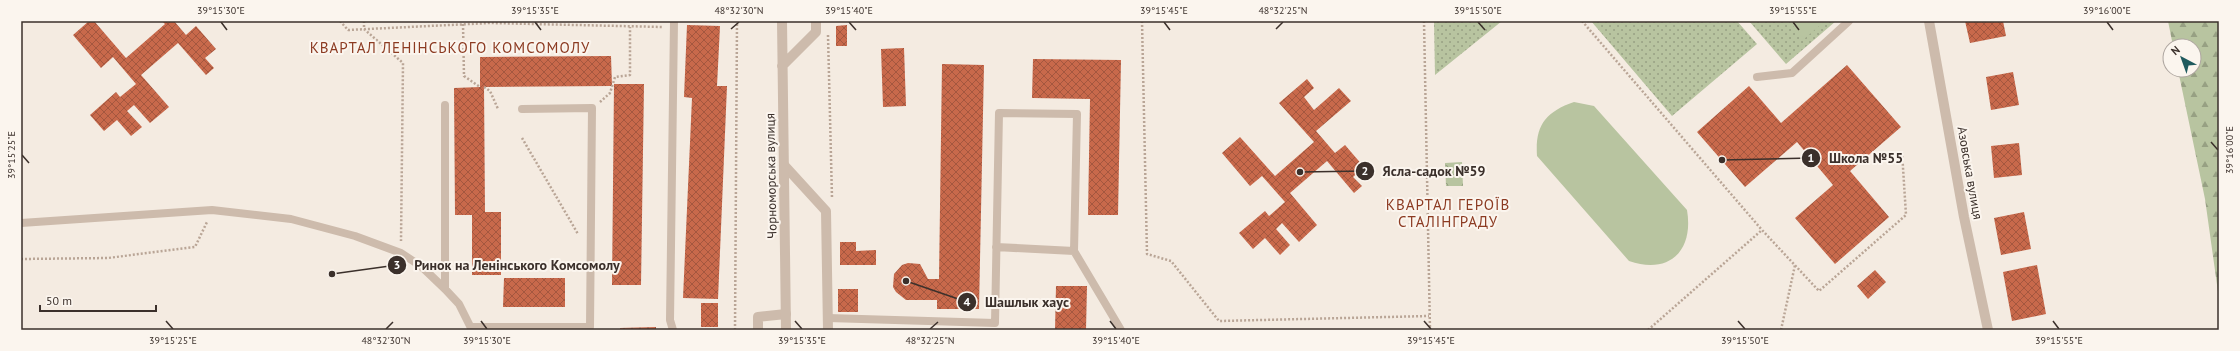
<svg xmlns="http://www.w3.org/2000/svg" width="2240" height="351" viewBox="0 0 2240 351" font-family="'PT Sans',sans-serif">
  <defs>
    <pattern id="grass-dots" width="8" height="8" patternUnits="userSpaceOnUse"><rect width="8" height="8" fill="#b8c4a0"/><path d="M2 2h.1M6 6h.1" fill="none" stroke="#97a083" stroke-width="1.8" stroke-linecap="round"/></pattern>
    <pattern id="forest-firs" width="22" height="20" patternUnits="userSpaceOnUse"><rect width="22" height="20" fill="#b8c4a0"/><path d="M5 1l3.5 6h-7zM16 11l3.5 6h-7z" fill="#97a083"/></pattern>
    <pattern id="park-crowns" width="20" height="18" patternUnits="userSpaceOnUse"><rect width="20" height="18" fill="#b8c4a0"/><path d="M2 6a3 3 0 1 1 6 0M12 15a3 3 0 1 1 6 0" fill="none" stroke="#97a083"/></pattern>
    <pattern id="building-cross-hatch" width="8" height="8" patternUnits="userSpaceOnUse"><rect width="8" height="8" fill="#c8694b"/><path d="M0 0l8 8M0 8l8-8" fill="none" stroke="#a4573f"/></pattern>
  </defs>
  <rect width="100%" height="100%" fill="#f4ebe1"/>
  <!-- grass -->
  <path fill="url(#grass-dots)" d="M 1434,21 L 1502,21 L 1435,75 Z
    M 1591,21 L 1737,21 L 1757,44 L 1672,116 Z
    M 1749,21 L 1836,21 L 1786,64 Z"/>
  <!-- forest -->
  <path fill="url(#forest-firs)" d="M 2168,21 L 2219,21 L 2219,299 L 2205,199 L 2178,70 L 2194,70 L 2194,46 L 2173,46 Z"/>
  <!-- park -->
  <path fill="url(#park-crowns)" d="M 1462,162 L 1463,186 L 1446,186 L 1445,163 Z"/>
  <!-- pitch -->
  <path fill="#b8c4a0" d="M 1789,21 L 1825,21 L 1804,39 Z
    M 1574,102 L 1594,106 L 1687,210 C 1694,251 1669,275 1629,261 L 1537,156 C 1535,126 1545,112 1574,102 Z"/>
  <!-- building -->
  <path fill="url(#building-cross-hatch)" d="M 89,21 L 94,21 L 126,58 L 165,24 L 162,21 L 174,21 L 186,35 L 196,26 L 216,49 L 205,58 L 214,68 L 206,75 L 178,43 L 141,75 L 169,107 L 150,123 L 134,105 L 127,111 L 142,127 L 131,136 L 117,120 L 104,131 L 90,115 L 116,92 L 120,97 L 136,84 L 113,57 L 101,68 L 73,35 Z
    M 1965,21 L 2003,21 L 2006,36 L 1970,43 Z
    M 687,25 L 720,26 L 717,86 L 727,86 L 718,299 L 683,298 L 692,98 L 684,97 Z
    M 847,25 L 847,46 L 836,46 L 836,26 Z
    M 904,48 L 906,106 L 883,107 L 881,49 Z
    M 611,56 L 612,86 L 484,87 L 485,212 L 501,212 L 501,275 L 472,275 L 472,215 L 455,215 L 454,88 L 480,87 L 480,57 Z
    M 1033,59 L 1121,60 L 1118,215 L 1088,215 L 1090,99 L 1032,98 Z
    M 942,64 L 984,65 L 979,309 L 937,309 L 937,300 L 906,300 L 896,292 L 893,287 L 894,274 L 902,265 L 908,263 L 920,264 L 928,279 L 939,279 Z
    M 1847,65 L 1901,127 L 1850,171 L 1889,217 L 1835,264 L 1795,218 L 1833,185 L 1797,142 L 1745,187 L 1697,132 L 1749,86 L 1781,123 Z
    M 2013,72 L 2019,105 L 1991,110 L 1986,77 Z
    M 1307,79 L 1314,88 L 1304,97 L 1314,110 L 1339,88 L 1351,101 L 1316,131 L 1335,153 L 1345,145 L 1364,167 L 1353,177 L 1362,186 L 1354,193 L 1327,161 L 1290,193 L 1317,225 L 1299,242 L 1282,223 L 1276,229 L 1290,245 L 1280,255 L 1265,238 L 1253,249 L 1239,233 L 1265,211 L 1269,216 L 1285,202 L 1262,176 L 1250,186 L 1222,153 L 1240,137 L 1275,176 L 1314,142 L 1279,103 Z
    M 614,84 L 644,84 L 641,285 L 612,285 Z
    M 2019,143 L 2022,175 L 1994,178 L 1991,146 Z
    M 2024,212 L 2031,249 L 2001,255 L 1994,218 Z
    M 840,242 L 856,242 L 856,251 L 876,250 L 876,265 L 840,265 Z
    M 2037,265 L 2046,314 L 2012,321 L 2003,272 Z
    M 1875,270 L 1886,282 L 1868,299 L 1857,286 Z
    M 504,278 L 565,278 L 565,307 L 503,307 Z
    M 1056,286 L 1087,286 L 1086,330 L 1055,330 Z
    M 838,289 L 858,289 L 858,312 L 838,312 Z
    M 701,303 L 718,303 L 718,327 L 701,327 Z
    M 656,327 L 656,330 L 620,330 L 620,328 Z"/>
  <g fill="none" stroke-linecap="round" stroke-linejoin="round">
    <!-- path -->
    <path stroke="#b9a596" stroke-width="2.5" stroke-dasharray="2 2" stroke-linecap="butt" d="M 340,21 L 348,30 L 490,23 L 663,27
      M 364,21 L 364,29 L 403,63 L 401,241
      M 1142,21 L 1147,254 L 1171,261 L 1219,321 L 1429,316
      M 1424,21 L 1430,330
      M 1582,21 L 1762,230
      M 463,24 L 464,76 L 480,87
      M 828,35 L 832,198
      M 484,87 L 490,91 L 498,109
      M 600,102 L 610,93 L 615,77 L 630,75 L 630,27
      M 522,138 L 578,234
      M 21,259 L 108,258 L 195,247 L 207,222
      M 735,330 L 737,21
      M 1648,330 L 1762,230 L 1819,291 L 1906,215 L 1902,152
      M 1781,330 L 1795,265"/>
    <!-- service -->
    <path stroke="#cdbbac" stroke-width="8" d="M 1757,77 L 1792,73 L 1849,21
      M 445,105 L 445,289
      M 21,223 L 212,210 L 291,219 L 355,236 L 401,253 L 422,267 L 445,289 L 459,304 L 472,330
      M 1074,251 L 1121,330
      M 828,318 L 995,323 L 999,113 L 1077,114 L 1074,251 L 996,247
      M 472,327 L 590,327 L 592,108 L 522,109
      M 673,330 L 670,320 L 674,21"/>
    <!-- minor -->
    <path stroke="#cdbbac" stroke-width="10" d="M 1929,21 L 1964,217 L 1988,330
      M 784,165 L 826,211 L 828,330
      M 758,330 L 758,317 L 786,314"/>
    <!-- tertiary -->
    <path stroke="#cdbbac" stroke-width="10" d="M 782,21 L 786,330
      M 782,66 L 816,32 L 816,21"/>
  </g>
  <!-- ticks -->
  <path fill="none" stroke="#3b302b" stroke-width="1.5" d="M 221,22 L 227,30M 535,22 L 541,30M 849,22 L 856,30M 1164,22 L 1170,30M 1478,22 L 1485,30M 1793,22 L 1799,30M 2107,22 L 2113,30M 731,29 L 739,22M 1276,29 L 1283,22M 2211,142 L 2218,150M 22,155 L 29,163M 166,321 L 173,329M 481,321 L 487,329M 795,321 L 802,329M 1110,321 L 1116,329M 1424,321 L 1431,329M 1738,321 L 1745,329M 2053,321 L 2059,329M 386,329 L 393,322M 930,329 L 938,322"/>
  <g text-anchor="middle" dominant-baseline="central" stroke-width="4" stroke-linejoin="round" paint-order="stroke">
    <!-- street labels -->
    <g font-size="13" fill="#3b302b" stroke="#fbf5ee">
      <text transform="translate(1970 173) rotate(80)">Азовська вулиця</text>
      <text transform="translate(771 176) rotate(-91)">Чорноморська вулиця</text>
    </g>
    <!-- quarter labels -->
    <g font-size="15" letter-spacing="1" fill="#8c3b22" stroke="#fbf5ee">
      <text x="450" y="47">КВАРТАЛ ЛЕНІНСЬКОГО КОМСОМОЛУ</text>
      <text x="1448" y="204">КВАРТАЛ ГЕРОЇВ<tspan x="1448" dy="17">СТАЛІНГРАДУ</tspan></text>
    </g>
  </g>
  <!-- callouts -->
  <path fill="none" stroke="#3b302b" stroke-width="1.5" d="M1722 160L1811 158M1300 172L1365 171M332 274L397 265M906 281L967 302"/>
  <g fill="#3b302b" stroke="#fbf5ee" stroke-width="1.5">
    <circle cx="1722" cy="160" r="4"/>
    <circle cx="1300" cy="172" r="4"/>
    <circle cx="332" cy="274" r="4"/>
    <circle cx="906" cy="281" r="4"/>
    <circle cx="1811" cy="158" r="10"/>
    <circle cx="1365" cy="171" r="10"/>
    <circle cx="397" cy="265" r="10"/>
    <circle cx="967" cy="302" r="10"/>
  </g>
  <g font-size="12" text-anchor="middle" font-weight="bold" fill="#fff">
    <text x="1811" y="162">1</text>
    <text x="1365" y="175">2</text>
    <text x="397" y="269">3</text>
    <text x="967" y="306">4</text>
  </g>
  <g font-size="14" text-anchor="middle" font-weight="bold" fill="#3b302b" stroke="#fbf5ee" stroke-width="4" stroke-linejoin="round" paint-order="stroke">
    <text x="1866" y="163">Школа №55</text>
    <text x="1434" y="176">Ясла-садок №59</text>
    <text x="517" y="270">Ринок на Ленінського Комсомолу</text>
    <text x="1027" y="307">Шашлык хаус</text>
  </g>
  <!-- border -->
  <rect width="2240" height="351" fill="none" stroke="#fbf5ee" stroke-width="44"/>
  <!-- north arrow -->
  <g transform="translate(2182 58) rotate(319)"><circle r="19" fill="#fbf5ee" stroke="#aea6a0"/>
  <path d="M0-3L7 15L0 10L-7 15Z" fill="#1f5a5e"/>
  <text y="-6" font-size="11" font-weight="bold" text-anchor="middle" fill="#3b302b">N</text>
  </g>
  <!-- scale -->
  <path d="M40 305v6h116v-6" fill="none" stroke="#3b302b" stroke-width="2"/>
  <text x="46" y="305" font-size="12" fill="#3b302b" stroke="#fbf5ee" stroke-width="3" paint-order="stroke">50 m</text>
  <rect x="22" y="22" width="2196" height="307" fill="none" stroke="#3b302b" stroke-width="1.5"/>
  <g font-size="10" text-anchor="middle" fill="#3b302b">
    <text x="221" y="14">39°15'30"E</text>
    <text x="535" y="14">39°15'35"E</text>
    <text x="739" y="14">48°32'30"N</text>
    <text x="849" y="14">39°15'40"E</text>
    <text x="1164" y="14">39°15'45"E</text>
    <text x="1283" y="14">48°32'25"N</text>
    <text x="1478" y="14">39°15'50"E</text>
    <text x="1793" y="14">39°15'55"E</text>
    <text x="2107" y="14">39°16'00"E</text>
    <text transform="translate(2229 150) rotate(-90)" y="4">39°16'00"E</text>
    <text transform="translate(11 155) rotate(-90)" y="4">39°15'25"E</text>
    <text x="173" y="344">39°15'25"E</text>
    <text x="386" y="344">48°32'30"N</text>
    <text x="487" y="344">39°15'30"E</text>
    <text x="802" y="344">39°15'35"E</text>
    <text x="930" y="344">48°32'25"N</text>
    <text x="1116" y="344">39°15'40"E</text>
    <text x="1431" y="344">39°15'45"E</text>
    <text x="1745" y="344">39°15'50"E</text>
    <text x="2059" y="344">39°15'55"E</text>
  </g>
</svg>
